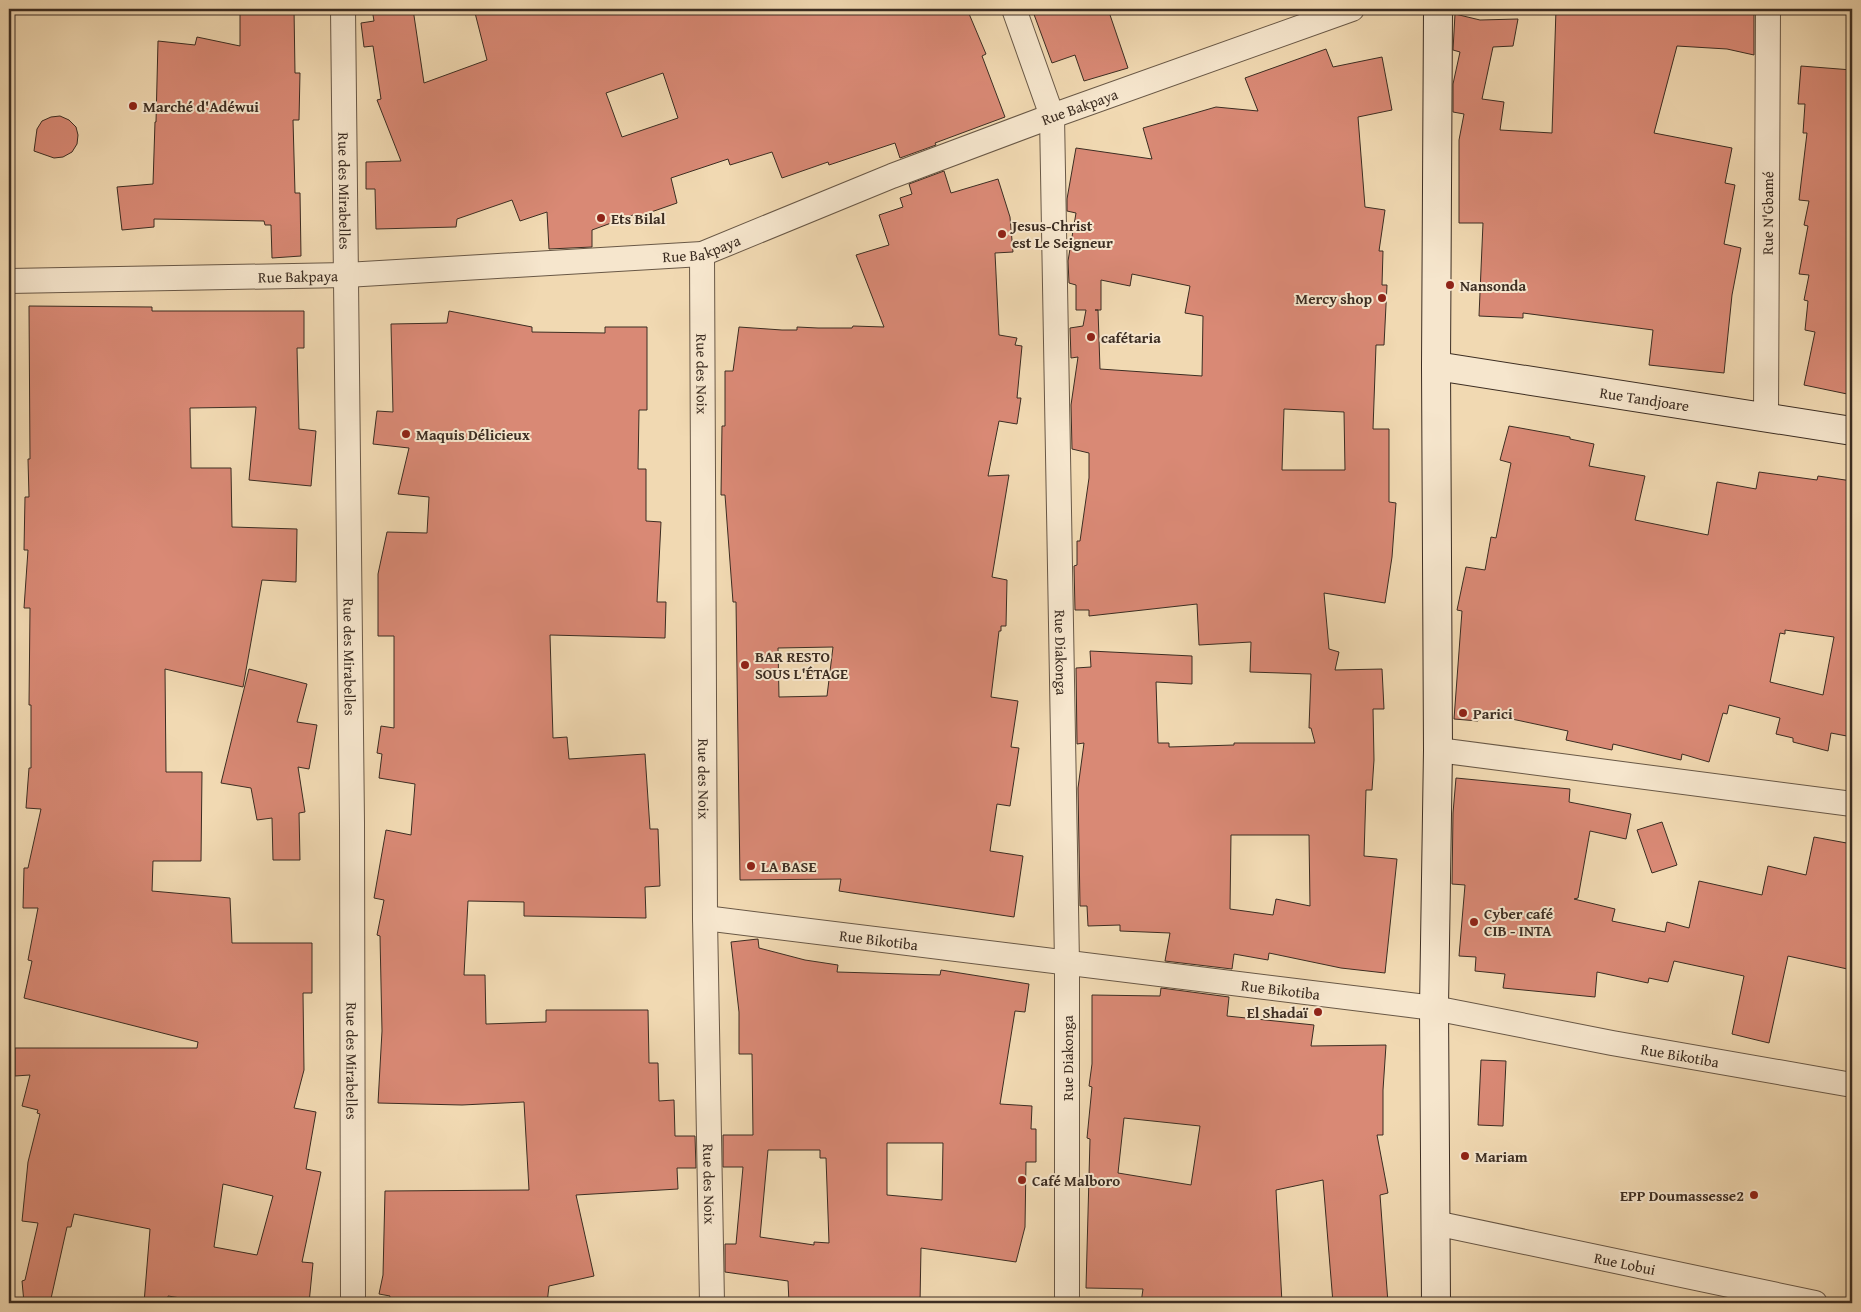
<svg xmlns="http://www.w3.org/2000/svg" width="1861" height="1312" viewBox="0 0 1861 1312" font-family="'Gentium Book Plus',serif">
  <rect width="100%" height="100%" fill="#f1d9b2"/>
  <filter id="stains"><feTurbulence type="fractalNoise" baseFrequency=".004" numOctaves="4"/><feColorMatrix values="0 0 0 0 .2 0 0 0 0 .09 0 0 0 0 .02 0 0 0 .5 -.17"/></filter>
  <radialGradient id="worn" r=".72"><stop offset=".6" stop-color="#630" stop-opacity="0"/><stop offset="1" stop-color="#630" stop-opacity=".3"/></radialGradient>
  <!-- building -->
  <path fill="#d98975" stroke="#3c2d22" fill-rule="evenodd" d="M 240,9 L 294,9 L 295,73 L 300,73 L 299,120 L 293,120 L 295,193 L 300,193 L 301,256 L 272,258 L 271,225 L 265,225 L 264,221 L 154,219 L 154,227 L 122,230 L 117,187 L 153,184 L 155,122 L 156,122 L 158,41 L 195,45 L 197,37 L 240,46 Z
    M 372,9 L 413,9 L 424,83 L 487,60 L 474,9 L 967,9 L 986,54 L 982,56 L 1005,117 L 935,143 L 936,145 L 900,158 L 895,143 L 829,165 L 828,162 L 782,178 L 772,152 L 730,165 L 728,159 L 671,178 L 677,203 L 634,218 L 633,215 L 592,230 L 592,247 L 549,249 L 547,212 L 520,221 L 512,200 L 457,219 L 456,227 L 376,229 L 375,189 L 366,189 L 366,162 L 401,161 L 377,100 L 381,99 L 373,46 L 364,47 L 361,23 L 374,21 ZM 663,73 L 678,118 L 622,137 L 606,93 Z
    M 1032,9 L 1108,9 L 1128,68 L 1084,81 L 1075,55 L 1052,63 Z
    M 1556,9 L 1587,13 L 1588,9 L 1608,9 L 1632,13 L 1632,9 L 1754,9 L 1754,55 L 1727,49 L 1677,46 L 1654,133 L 1732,148 L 1725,183 L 1735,185 L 1724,244 L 1741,248 L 1732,295 L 1724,373 L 1649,365 L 1653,330 L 1523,313 L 1523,318 L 1479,316 L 1483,223 L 1459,223 L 1459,140 L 1464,114 L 1453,112 L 1453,84 L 1460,52 L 1453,50 L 1455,14 L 1480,20 L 1518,19 L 1513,46 L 1493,47 L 1482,99 L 1504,102 L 1500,130 L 1552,133 Z
    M 1326,49 L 1333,67 L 1382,57 L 1392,110 L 1358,117 L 1365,207 L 1385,210 L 1379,251 L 1383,251 L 1382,285 L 1387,285 L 1384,345 L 1376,345 L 1373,429 L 1389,429 L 1389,502 L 1396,503 L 1392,557 L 1385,603 L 1324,593 L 1329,649 L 1339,652 L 1335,670 L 1382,669 L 1384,709 L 1373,709 L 1374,760 L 1372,790 L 1366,790 L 1364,856 L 1397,859 L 1385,973 L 1341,968 L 1269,953 L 1268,960 L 1234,954 L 1232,969 L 1165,961 L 1170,933 L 1120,931 L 1120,925 L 1088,926 L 1087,906 L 1080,906 L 1078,788 L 1084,743 L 1077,744 L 1076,668 L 1091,667 L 1090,651 L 1192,656 L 1192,684 L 1156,682 L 1158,743 L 1169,743 L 1169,747 L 1234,745 L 1234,743 L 1315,743 L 1311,728 L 1309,728 L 1311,674 L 1250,672 L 1251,642 L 1199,645 L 1197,604 L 1089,616 L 1089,610 L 1075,610 L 1074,566 L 1077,565 L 1077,541 L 1080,541 L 1089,478 L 1089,453 L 1072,449 L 1071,405 L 1078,357 L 1071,358 L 1070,328 L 1083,326 L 1086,310 L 1076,310 L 1076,285 L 1069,283 L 1068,261 L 1076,213 L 1067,211 L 1067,199 L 1076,148 L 1152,159 L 1143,128 L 1216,107 L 1258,111 L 1245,78 ZM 1132,274 L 1190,286 L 1185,313 L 1203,316 L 1202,376 L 1100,369 L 1098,310 L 1095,310 L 1101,310 L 1101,280 L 1130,286 ZM 1284,409 L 1344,412 L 1345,470 L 1282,470 ZM 1231,835 L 1309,835 L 1310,906 L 1276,899 L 1273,915 L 1230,909 Z
    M 1801,66 L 1852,70 L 1852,395 L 1804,385 L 1815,332 L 1805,330 L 1808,301 L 1804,300 L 1809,275 L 1799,274 L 1808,226 L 1804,225 L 1809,201 L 1799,200 L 1807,133 L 1803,133 L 1805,104 L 1798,104 Z
    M 60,116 L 69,120 L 76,127 L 78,135 L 77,144 L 72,152 L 63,157 L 54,158 L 34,151 L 37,129 L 42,121 L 51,117 Z
    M 944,171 L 951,193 L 998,179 L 1010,217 L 1013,252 L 995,253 L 999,335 L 1017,338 L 1015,345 L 1022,346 L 1017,398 L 1021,398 L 1017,424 L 999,421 L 988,476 L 1009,475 L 992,577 L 1007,580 L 1006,626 L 1001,626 L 1001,631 L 999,631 L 991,697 L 1018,701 L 1011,747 L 1019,748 L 1010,806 L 997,804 L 990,851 L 1023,856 L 1014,917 L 852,893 L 839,891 L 841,879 L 740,880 L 736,602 L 733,602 L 725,495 L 721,495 L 722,426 L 725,426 L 725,371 L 733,371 L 739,327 L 782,330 L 797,330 L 797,327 L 818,328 L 852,328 L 853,326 L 884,327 L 856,255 L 889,245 L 879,215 L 903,207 L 900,198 L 912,194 L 909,184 ZM 833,647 L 827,696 L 779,697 L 778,648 Z
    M 29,306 L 152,307 L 152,311 L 304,311 L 304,348 L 297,348 L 299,429 L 316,431 L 311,486 L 249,480 L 256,407 L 190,408 L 191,468 L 231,468 L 232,527 L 297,529 L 296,582 L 262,580 L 243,687 L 165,669 L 166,772 L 202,772 L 201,861 L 153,861 L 152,891 L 230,898 L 232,943 L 312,943 L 312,993 L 303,993 L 304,1070 L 294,1108 L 316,1112 L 306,1169 L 321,1172 L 302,1262 L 313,1263 L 309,1303 L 212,1303 L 168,1296 L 168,1303 L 144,1303 L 150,1229 L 74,1214 L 71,1227 L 67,1227 L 50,1303 L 24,1303 L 22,1281 L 25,1280 L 38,1223 L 22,1221 L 28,1162 L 40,1114 L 37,1113 L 38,1110 L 22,1106 L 30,1075 L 15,1076 L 15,1048 L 197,1048 L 198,1042 L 24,998 L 32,961 L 28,960 L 38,908 L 23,908 L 24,868 L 28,868 L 41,809 L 26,808 L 29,768 L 31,768 L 31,705 L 29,705 L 30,608 L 24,608 L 28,550 L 24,550 L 25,497 L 29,497 L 28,459 L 30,459 ZM 223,1184 L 273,1196 L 257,1255 L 214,1247 Z
    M 449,311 L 532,327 L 532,332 L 605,333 L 605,327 L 647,327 L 647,410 L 639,410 L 638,469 L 646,469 L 646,521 L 661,522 L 657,602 L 666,602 L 665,638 L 550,635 L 553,738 L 567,737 L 569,759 L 645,754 L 650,829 L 658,829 L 660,886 L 645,887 L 646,918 L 524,916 L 524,902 L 468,901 L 464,975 L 485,975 L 486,1024 L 546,1022 L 546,1010 L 648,1010 L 649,1063 L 658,1063 L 659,1101 L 674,1100 L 675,1136 L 695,1136 L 696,1168 L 677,1168 L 678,1189 L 576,1195 L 594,1276 L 549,1286 L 547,1303 L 389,1303 L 390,1296 L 379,1294 L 383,1275 L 385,1191 L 529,1190 L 524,1102 L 462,1105 L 378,1103 L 382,1031 L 380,936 L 377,935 L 384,900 L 374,898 L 386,830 L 411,835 L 415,784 L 379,778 L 382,754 L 377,753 L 381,726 L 394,728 L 394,636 L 378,636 L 378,574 L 387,532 L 427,533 L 429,497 L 398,494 L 409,448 L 373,444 L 377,411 L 393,412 L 391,324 L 447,323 Z
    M 1509,426 L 1570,437 L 1570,439 L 1594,444 L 1589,466 L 1645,476 L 1635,520 L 1708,535 L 1717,482 L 1756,489 L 1759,472 L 1817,480 L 1818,476 L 1852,481 L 1852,737 L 1831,733 L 1828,751 L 1793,742 L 1793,738 L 1776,734 L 1780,718 L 1729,705 L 1727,714 L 1723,713 L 1709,762 L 1682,754 L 1681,760 L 1613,744 L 1612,750 L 1566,740 L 1568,731 L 1479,712 L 1478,721 L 1454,719 L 1462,611 L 1457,610 L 1466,567 L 1485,570 L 1491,537 L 1496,538 L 1511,463 L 1500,460 ZM 1785,630 L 1834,637 L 1823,695 L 1770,682 L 1780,633 L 1785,634 Z
    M 249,669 L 307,684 L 297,722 L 317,725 L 309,769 L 298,767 L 305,812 L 299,813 L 300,860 L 273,860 L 272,818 L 257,820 L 251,788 L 221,783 Z
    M 1456,778 L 1570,789 L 1569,802 L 1631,814 L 1626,839 L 1590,831 L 1578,898 L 1574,899 L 1615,909 L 1612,921 L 1665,932 L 1667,922 L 1689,928 L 1699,881 L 1762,895 L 1768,866 L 1806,875 L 1814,837 L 1852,844 L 1852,970 L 1788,956 L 1769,1043 L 1732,1034 L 1744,976 L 1674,961 L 1668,982 L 1649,978 L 1648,983 L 1597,972 L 1595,997 L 1503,988 L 1505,974 L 1475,971 L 1476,957 L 1459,956 L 1465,885 L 1452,884 L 1453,813 Z
    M 1662,822 L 1677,865 L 1652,873 L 1637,830 Z
    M 758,939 L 759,948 L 805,960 L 838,965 L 837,972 L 940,975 L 941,970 L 1029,984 L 1025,1012 L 1015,1011 L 1000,1104 L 1032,1106 L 1031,1129 L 1036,1129 L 1036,1162 L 1026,1162 L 1025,1227 L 1016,1262 L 921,1248 L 920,1303 L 789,1303 L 788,1281 L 725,1272 L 725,1244 L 736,1244 L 743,1167 L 723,1167 L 723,1135 L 753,1135 L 752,1054 L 739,1054 L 739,1012 L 731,942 ZM 887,1143 L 943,1143 L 942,1200 L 887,1195 ZM 768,1150 L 820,1150 L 820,1158 L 826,1158 L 829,1243 L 814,1242 L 814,1245 L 760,1237 Z
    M 1161,988 L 1229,997 L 1227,1016 L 1314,1025 L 1311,1046 L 1386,1045 L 1383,1090 L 1383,1135 L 1377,1135 L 1388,1193 L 1380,1195 L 1388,1303 L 1333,1303 L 1323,1180 L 1276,1190 L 1282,1303 L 1141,1303 L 1143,1289 L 1086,1288 L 1090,1139 L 1087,1138 L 1092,1087 L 1089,1086 L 1092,1064 L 1092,995 L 1160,996 ZM 1124,1118 L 1200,1126 L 1191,1185 L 1118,1173 Z
    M 1481,1060 L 1506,1061 L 1503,1126 L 1478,1125 Z"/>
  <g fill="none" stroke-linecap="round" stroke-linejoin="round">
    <!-- street casing -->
    <g stroke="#695846" stroke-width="26">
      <g id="street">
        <path id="s1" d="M 343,9 L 352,823 L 353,1303"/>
        <path id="s2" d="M 1014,9 L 1052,116 L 1067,963 L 1067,1303"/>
        <path id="s3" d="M 702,254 L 705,918 L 712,1303"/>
        <path id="s4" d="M 9,281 L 346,275 L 702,254 L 892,176 L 1052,116 L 1352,9"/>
        <path id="s5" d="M 1766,417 L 1768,9"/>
        <path d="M 1438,750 L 1852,804"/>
        <path id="s6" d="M 705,918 L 1434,1008 L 1612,1043 L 1852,1085"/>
        <path id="s7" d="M 1435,1223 L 1815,1303"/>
      </g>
    </g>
    <!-- secondary casing -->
    <g stroke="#3c2d22" stroke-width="30">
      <g id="secondary">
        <path id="s8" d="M 1436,366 L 1852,431"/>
        <path d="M 1436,1303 L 1434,1008 L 1438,750 L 1436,366 L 1438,9"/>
      </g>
    </g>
    <!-- street -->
    <use href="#street" stroke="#f6e6cd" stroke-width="24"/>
    <!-- secondary -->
    <use href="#secondary" stroke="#f6e6cd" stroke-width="28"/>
  </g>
  <!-- markers -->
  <g fill="#8f2418" stroke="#f6e6cd" stroke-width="2">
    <circle cx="133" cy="106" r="5"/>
    <circle cx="601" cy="218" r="5"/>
    <circle cx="1002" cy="234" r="5"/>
    <circle cx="1450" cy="285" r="5"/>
    <circle cx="1382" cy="298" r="5"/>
    <circle cx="1091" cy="337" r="5"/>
    <circle cx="406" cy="434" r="5"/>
    <circle cx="745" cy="665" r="5"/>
    <circle cx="1463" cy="713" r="5"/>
    <circle cx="751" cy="866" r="5"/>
    <circle cx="1474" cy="922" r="5"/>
    <circle cx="1318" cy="1012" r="5"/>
    <circle cx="1465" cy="1156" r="5"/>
    <circle cx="1022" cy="1180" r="5"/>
    <circle cx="1754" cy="1195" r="5"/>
  </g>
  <g text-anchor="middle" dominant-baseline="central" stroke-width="4" stroke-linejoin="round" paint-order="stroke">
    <!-- poi labels -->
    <g font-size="15" font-weight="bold" fill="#3c2d22" stroke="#f6e6cd" text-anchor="start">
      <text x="143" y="106">Marché d'Adéwui</text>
      <text x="611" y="218">Ets Bilal</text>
      <text x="1012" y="225">Jesus-Christ<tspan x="1012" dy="17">est Le Seigneur</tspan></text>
      <text x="1460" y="285">Nansonda</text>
      <text x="1372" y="298" text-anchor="end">Mercy shop</text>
      <text x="1101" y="337">cafétaria</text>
      <text x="416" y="434">Maquis Délicieux</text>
      <text x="755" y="656">BAR RESTO<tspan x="755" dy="17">SOUS L'ÉTAGE</tspan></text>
      <text x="1473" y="713">Parici</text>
      <text x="761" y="866">LA BASE</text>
      <text x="1484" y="913">Cyber café<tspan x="1484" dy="17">CIB - INTA</tspan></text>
      <text x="1308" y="1012" text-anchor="end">El Shadaï</text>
      <text x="1475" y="1156">Mariam</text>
      <text x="1032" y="1180">Café Malboro</text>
      <text x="1744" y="1195" text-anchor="end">EPP Doumassesse2</text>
    </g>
    <!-- street labels -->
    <g font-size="15" fill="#3c2d22" stroke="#f6e6cd">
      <text stroke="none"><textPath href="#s4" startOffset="1099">Rue Bakpaya</textPath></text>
      <text stroke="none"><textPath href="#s1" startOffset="182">Rue des Mirabelles</textPath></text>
      <text stroke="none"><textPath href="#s5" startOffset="204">Rue N'Gbamé</textPath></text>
      <text stroke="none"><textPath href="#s4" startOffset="694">Rue Bakpaya</textPath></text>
      <text stroke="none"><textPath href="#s4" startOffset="289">Rue Bakpaya</textPath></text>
      <text stroke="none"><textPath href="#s3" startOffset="120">Rue des Noix</textPath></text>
      <text stroke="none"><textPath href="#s8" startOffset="211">Rue Tandjoare</textPath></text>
      <text stroke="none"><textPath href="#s2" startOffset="650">Rue Diakonga</textPath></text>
      <text stroke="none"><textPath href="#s1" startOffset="648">Rue des Mirabelles</textPath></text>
      <text stroke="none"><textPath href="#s3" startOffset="525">Rue des Noix</textPath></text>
      <text stroke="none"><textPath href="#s6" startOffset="175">Rue Bikotiba</textPath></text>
      <text stroke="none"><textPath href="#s6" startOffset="580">Rue Bikotiba</textPath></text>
      <text stroke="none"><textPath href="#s6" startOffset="985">Rue Bikotiba</textPath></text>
      <text transform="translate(1067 1058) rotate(-90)">Rue Diakonga</text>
      <text stroke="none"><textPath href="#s1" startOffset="1052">Rue des Mirabelles</textPath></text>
      <text stroke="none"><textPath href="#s3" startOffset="930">Rue des Noix</textPath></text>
      <text stroke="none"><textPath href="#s7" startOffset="194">Rue Lobui</textPath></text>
    </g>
  </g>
  <!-- margin -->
  <rect width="1861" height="1312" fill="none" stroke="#f1d9b2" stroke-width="30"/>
  <rect x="10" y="10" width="1841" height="1292" fill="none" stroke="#3c2d22" stroke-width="2.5"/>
  <rect x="15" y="15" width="1831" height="1282" fill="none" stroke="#3c2d22"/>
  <rect width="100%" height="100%" filter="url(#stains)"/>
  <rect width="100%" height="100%" fill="url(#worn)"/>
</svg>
